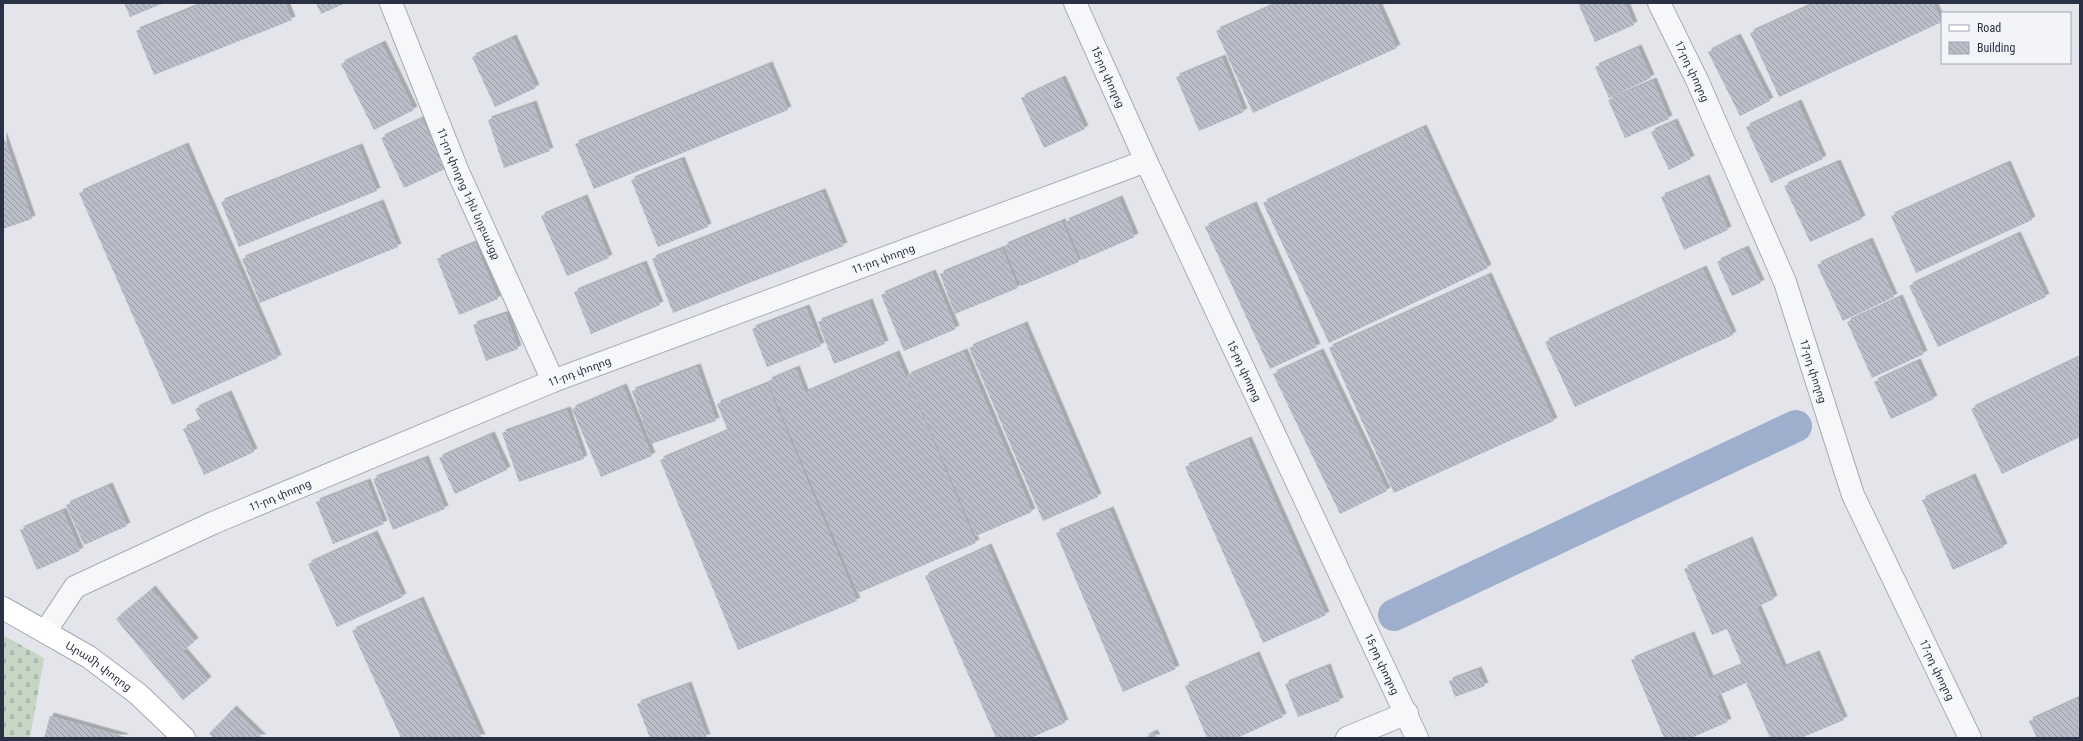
<svg xmlns="http://www.w3.org/2000/svg" width="2083" height="741" viewBox="0 0 2083 741" font-family="'Roboto Condensed','Noto Sans Armenian',sans-serif">
  <defs>
    <pattern id="cemetery-stones" width="16" height="16" patternUnits="userSpaceOnUse"><rect width="16" height="16" fill="#c6d6c4"/><path d="M2 7V4a2 2 0 0 1 4 0v3zM10 15v-3a2 2 0 0 1 4 0v3z" fill="#aab8aa"/></pattern>
    <pattern id="building-back-hatch" width="6" height="6" patternUnits="userSpaceOnUse"><rect width="6" height="6" fill="#babec9"/><path d="M-1 5l2 2M0 0l6 6M5-1l2 2" fill="none" stroke="#979ba5"/></pattern>
    <filter id="shadow"><feDropShadow dx="3.5" dy="-3.5" stdDeviation="0" flood-color="#0004"/></filter>
  </defs>
  <rect width="100%" height="100%" fill="#e3e5eb"/>
  <!-- cemetery -->
  <path fill="url(#cemetery-stones)" d="M 3,635 L 44,658 L 30,738 L 3,738 Z"/>
  <g fill="none" stroke-linecap="round" stroke-linejoin="round">
    <!-- canal -->
    <path stroke="#9dafcc" stroke-width="32" d="M 1394,615 L 1796,426"/>
  </g>
  <!-- building -->
  <path fill="url(#building-back-hatch)" filter="url(#shadow)" d="M 124,3 L 164,3 L 130,17 Z
    M 205,3 L 285,3 L 292,20 L 154,75 L 136,31 Z
    M 316,3 L 346,3 L 321,14 Z
    M 1279,3 L 1377,3 L 1397,48 L 1253,113 L 1216,31 Z
    M 1578,3 L 1625,3 L 1634,25 L 1595,42 Z
    M 1816,3 L 1933,3 L 1942,22 L 1779,97 L 1750,33 Z
    M 1737,37 L 1770,101 L 1740,116 L 1708,52 Z
    M 513,38 L 536,88 L 495,107 L 472,57 Z
    M 382,44 L 414,110 L 374,130 L 341,64 Z
    M 1638,48 L 1651,78 L 1609,98 L 1595,67 Z
    M 1222,58 L 1244,112 L 1199,131 L 1176,77 Z
    M 769,65 L 788,110 L 594,189 L 575,144 Z
    M 1062,79 L 1085,129 L 1044,148 L 1021,98 Z
    M 1653,81 L 1669,119 L 1625,138 L 1608,100 Z
    M 1798,103 L 1823,159 L 1771,183 L 1746,127 Z
    M 533,104 L 550,151 L 504,168 L 488,120 Z
    M 422,119 L 445,169 L 404,188 L 381,138 Z
    M 1674,122 L 1691,159 L 1669,170 L 1651,132 Z
    M 1423,128 L 1488,268 L 1329,343 L 1263,203 Z
    M 3,135 L 32,219 L 3,229 Z
    M 185,146 L 278,358 L 172,405 L 79,193 Z
    M 359,147 L 377,191 L 239,247 L 221,202 Z
    M 681,160 L 708,227 L 658,247 L 631,180 Z
    M 1837,163 L 1862,219 L 1810,242 L 1784,186 Z
    M 2007,164 L 2032,220 L 1916,273 L 1891,216 Z
    M 1706,178 L 1728,230 L 1684,250 L 1661,197 Z
    M 822,192 L 844,246 L 673,313 L 652,259 Z
    M 584,198 L 609,258 L 567,276 L 541,216 Z
    M 1119,199 L 1135,237 L 1082,260 L 1065,222 Z
    M 380,203 L 398,247 L 260,303 L 242,259 Z
    M 1253,205 L 1317,347 L 1270,369 L 1205,227 Z
    M 1062,222 L 1079,262 L 1021,286 L 1004,246 Z
    M 2017,235 L 2046,297 L 1938,347 L 1909,286 Z
    M 1869,241 L 1894,297 L 1843,321 L 1817,265 Z
    M 475,243 L 498,299 L 459,315 L 437,259 Z
    M 1002,249 L 1018,288 L 955,314 L 940,274 Z
    M 1745,249 L 1761,283 L 1732,296 L 1717,262 Z
    M 643,264 L 660,305 L 591,334 L 574,292 Z
    M 1703,269 L 1733,335 L 1575,407 L 1545,342 Z
    M 932,273 L 956,329 L 904,351 L 881,295 Z
    M 1488,276 L 1554,421 L 1394,493 L 1329,348 Z
    M 1899,298 L 1924,354 L 1872,378 L 1847,322 Z
    M 869,302 L 885,344 L 834,364 L 818,322 Z
    M 806,308 L 821,346 L 767,367 L 752,329 Z
    M 506,314 L 518,349 L 486,361 L 473,325 Z
    M 1024,325 L 1098,497 L 1043,521 L 969,348 Z
    M 964,352 L 1032,512 L 976,536 L 907,376 Z
    M 1320,352 L 1387,491 L 1340,514 L 1273,374 Z
    M 896,354 L 976,543 L 858,593 L 768,381 L 796,369 L 805,393 Z
    M 2080,357 L 2080,437 L 2002,474 L 1971,409 Z
    M 1917,362 L 1934,399 L 1891,419 L 1874,382 Z
    M 697,367 L 716,421 L 651,444 L 632,391 Z
    M 767,384 L 857,601 L 738,650 L 660,460 L 728,431 L 717,404 Z
    M 623,387 L 652,456 L 601,477 L 572,409 Z
    M 228,394 L 254,452 L 204,475 L 183,429 L 201,421 L 195,409 Z
    M 567,410 L 584,459 L 519,482 L 502,433 Z
    M 491,435 L 507,470 L 455,494 L 439,458 Z
    M 1248,440 L 1326,615 L 1263,643 L 1185,467 Z
    M 425,459 L 445,509 L 393,530 L 373,479 Z
    M 1972,477 L 2004,547 L 1953,570 L 1922,500 Z
    M 367,482 L 384,524 L 333,544 L 316,502 Z
    M 109,486 L 127,526 L 84,545 L 66,505 Z
    M 1110,510 L 1176,669 L 1123,692 L 1056,533 Z
    M 63,511 L 80,551 L 37,570 L 20,530 Z
    M 374,534 L 403,597 L 337,627 L 308,564 Z
    M 1749,540 L 1774,599 L 1757,607 L 1783,668 L 1816,654 L 1844,720 L 1801,738 L 1770,738 L 1746,683 L 1717,696 L 1728,722 L 1691,738 L 1664,738 L 1631,660 L 1691,635 L 1710,679 L 1742,665 L 1727,629 L 1712,635 L 1684,569 Z
    M 988,547 L 1065,723 L 1031,738 L 996,738 L 925,576 Z
    M 152,589 L 195,641 L 183,651 L 208,680 L 183,700 L 116,619 Z
    M 420,600 L 482,738 L 401,738 L 352,631 Z
    M 1256,655 L 1283,717 L 1237,738 L 1207,738 L 1185,686 Z
    M 1327,667 L 1340,701 L 1298,717 L 1285,684 Z
    M 1478,670 L 1485,686 L 1455,697 L 1449,681 Z
    M 688,685 L 707,738 L 650,738 L 637,704 Z
    M 2077,699 L 2080,705 L 2080,738 L 2037,738 L 2029,721 Z
    M 233,709 L 263,738 L 214,738 L 209,734 Z
    M 50,716 L 125,737 L 124,738 L 44,738 Z
    M 1154,733 L 1157,738 L 1144,738 Z"/>
  <g fill="none" stroke-linecap="round" stroke-linejoin="round">
    <!-- minor casing -->
    <g stroke="#a8abb6" stroke-width="24">
      <g id="minor">
        <path id="s1" d="M 391,3 L 458,172 L 553,381"/>
        <path id="s2" d="M 1075,3 L 1146,161 L 1417,738"/>
        <path id="s3" d="M 1659,3 L 1697,80 L 1785,282 L 1853,495 L 1970,738"/>
        <path id="s4" d="M 45,632 L 75,587 L 213,523 L 553,381 L 1146,161"/>
        <path d="M 1347,738 L 1407,713"/>
      </g>
    </g>
    <!-- major casing -->
    <g stroke="#a2a8b8" stroke-width="24">
      <g id="major">
        <path id="s5" d="M 3,608 L 89,657 L 138,694 L 184,738"/>
      </g>
    </g>
    <!-- minor -->
    <use href="#minor" stroke="#f6f7f9" stroke-width="22"/>
    <!-- major -->
    <use href="#major" stroke="#fff" stroke-width="22"/>
  </g>
  <g text-anchor="middle" dominant-baseline="central" stroke-width="3" stroke-linejoin="round" paint-order="stroke">
    <!-- street labels -->
    <g font-size="11" fill="#2a3144" stroke="#f3f4f8">
      <text stroke="none"><textPath href="#s3" startOffset="76">17-րդ փողոց</textPath></text>
      <text stroke="none"><textPath href="#s2" startOffset="81">15-րդ փողոց</textPath></text>
      <text stroke="none"><textPath href="#s1" startOffset="206">11-րդ փողոց 1-ին նրբանցք</textPath></text>
      <text stroke="none"><textPath href="#s4" startOffset="927">11-րդ փողոց</textPath></text>
      <text stroke="none"><textPath href="#s4" startOffset="603">11-րդ փողոց</textPath></text>
      <text stroke="none"><textPath href="#s2" startOffset="405">15-րդ փողոց</textPath></text>
      <text stroke="none"><textPath href="#s3" startOffset="400">17-րդ փողոց</textPath></text>
      <text stroke="none"><textPath href="#s4" startOffset="279">11-րդ փողոց</textPath></text>
      <text stroke="none"><textPath href="#s2" startOffset="729">15-րդ փողոց</textPath></text>
      <text stroke="none"><textPath href="#s5" startOffset="112">Արամի փողոց</textPath></text>
      <text stroke="none"><textPath href="#s3" startOffset="724">17-րդ փողոց</textPath></text>
    </g>
  </g>
  <!-- border -->
  <rect width="2083" height="741" fill="none" stroke="#2a3144" stroke-width="8"/>
  <!-- legend -->
  <rect x="1941" y="12" width="130" height="52" fill="#f3f4f8" stroke="#a3a6b0"/>
  <rect x="1949" y="25" width="20" height="6" fill="#ffffff" stroke="#a3a6b0"/>
  <text x="1977" y="32" font-size="12" fill="#2a3144">Road</text>
  <rect x="1949" y="42" width="20" height="12" fill="url(#building-back-hatch)" stroke="#a3a6b0"/>
  <text x="1977" y="52" font-size="12" fill="#2a3144">Building</text>
</svg>
